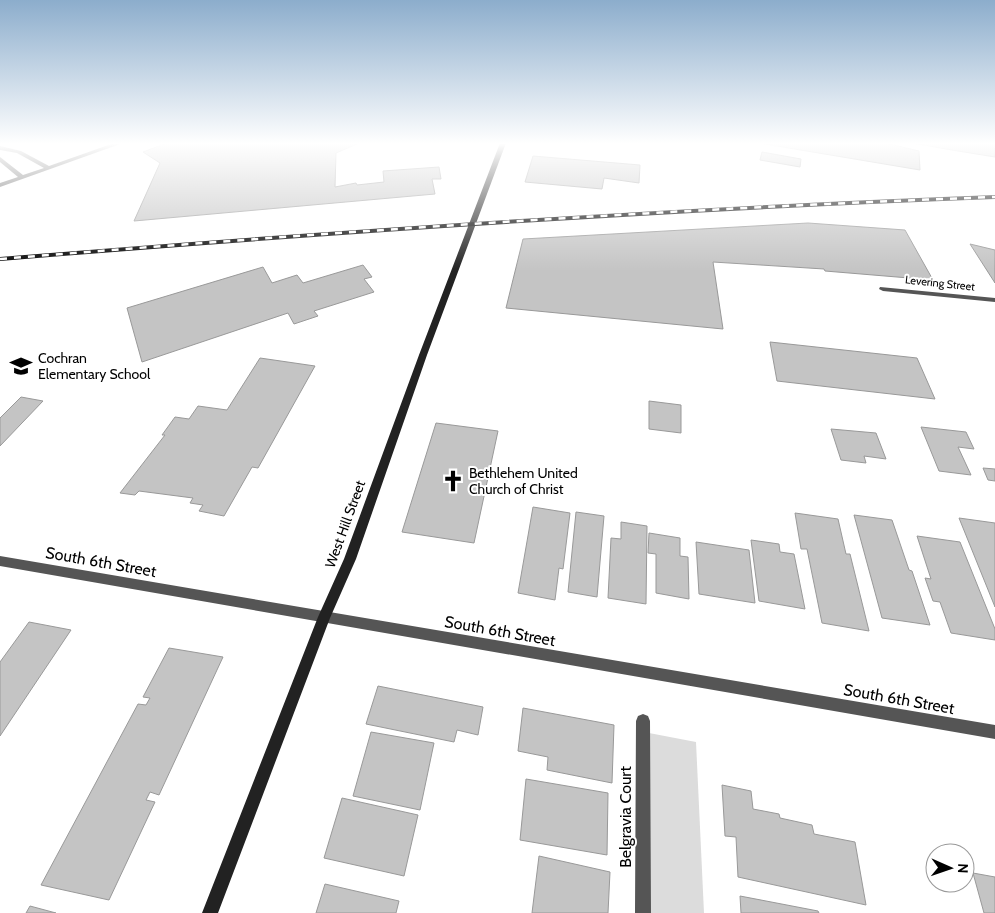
<svg xmlns="http://www.w3.org/2000/svg" width="995" height="913" viewBox="0 0 995 913" font-family="Cabin,sans-serif">
  <rect width="100%" height="100%" fill="#fff"/>
  <!-- green -->
  <path fill="#dcdcdc" d="M 649,733 L 696,742 L 704,913 L 649,913 Z"/>
  <!-- building -->
  <path fill="#c4c4c4" stroke="#999" d="M 167,143 L 359,143 L 336,153 L 335,187 L 356,183 L 357,185 L 384,182 L 383,171 L 439,167 L 441,179 L 432,179 L 435,194 L 134,221 L 160,163 L 143,152 Z
    M 759,143 L 885,143 L 898,146 L 919,151 L 920,170 Z
    M 912,143 L 995,143 L 995,157 L 952,150 Z
    M 762,152 L 801,159 L 800,167 L 760,160 Z
    M 533,156 L 640,165 L 639,183 L 604,178 L 602,189 L 525,182 Z
    M 808,223 L 905,230 L 933,280 L 825,271 L 824,269 L 713,262 L 723,329 L 506,308 L 523,239 Z
    M 970,244 L 995,250 L 995,283 Z
    M 363,265 L 372,277 L 364,279 L 374,292 L 314,311 L 318,316 L 294,324 L 288,313 L 142,362 L 127,308 L 263,267 L 272,283 L 297,275 L 303,283 Z
    M 770,342 L 917,358 L 935,399 L 777,381 Z
    M 260,358 L 315,366 L 258,468 L 252,467 L 224,516 L 199,511 L 203,505 L 190,503 L 193,498 L 139,491 L 135,495 L 120,493 L 165,435 L 162,435 L 175,417 L 189,419 L 198,406 L 227,410 Z
    M 21,397 L 43,401 L 0,446 L 0,418 Z
    M 649,401 L 681,405 L 681,433 L 649,429 Z
    M 436,423 L 498,431 L 474,543 L 402,532 Z
    M 921,427 L 966,432 L 974,449 L 958,447 L 971,475 L 939,471 Z
    M 831,429 L 876,433 L 886,459 L 864,456 L 866,463 L 841,460 Z
    M 983,468 L 995,469 L 995,481 L 988,480 Z
    M 533,507 L 570,513 L 563,569 L 559,568 L 555,600 L 518,593 Z
    M 576,512 L 604,516 L 597,597 L 568,592 Z
    M 795,513 L 838,519 L 846,554 L 850,554 L 869,631 L 822,623 L 807,549 L 801,549 Z
    M 854,515 L 892,520 L 909,570 L 912,571 L 930,625 L 882,618 Z
    M 959,518 L 995,523 L 995,607 Z
    M 621,522 L 647,526 L 646,604 L 608,598 L 611,538 L 621,539 Z
    M 649,533 L 680,538 L 680,556 L 688,557 L 689,599 L 656,593 L 656,554 L 648,553 Z
    M 917,536 L 960,542 L 995,629 L 995,640 L 951,633 L 940,602 L 933,601 L 925,578 L 931,579 Z
    M 751,540 L 779,544 L 780,552 L 794,554 L 805,609 L 759,601 Z
    M 696,542 L 749,550 L 755,603 L 699,594 Z
    M 29,622 L 71,630 L 0,736 L 0,662 Z
    M 169,648 L 223,657 L 159,795 L 150,792 L 146,800 L 155,802 L 109,900 L 41,885 L 138,704 L 146,705 L 150,698 L 143,697 Z
    M 378,686 L 483,707 L 478,735 L 457,730 L 454,742 L 366,724 Z
    M 523,708 L 614,725 L 612,783 L 547,770 L 548,757 L 518,751 Z
    M 371,732 L 434,743 L 420,810 L 353,796 Z
    M 526,779 L 608,793 L 607,855 L 520,840 Z
    M 722,785 L 751,791 L 753,809 L 779,814 L 780,818 L 812,825 L 814,834 L 855,842 L 866,905 L 738,877 L 736,837 L 725,836 Z
    M 342,798 L 418,815 L 404,876 L 324,858 Z
    M 539,856 L 610,872 L 608,913 L 532,913 Z
    M 973,873 L 995,877 L 995,913 L 984,913 Z
    M 325,884 L 399,901 L 396,913 L 316,913 Z
    M 740,896 L 818,911 L 819,913 L 741,913 Z
    M 30,906 L 56,913 L 26,913 Z"/>
  <g fill="none" stroke-linecap="round" stroke-linejoin="round">
    <!-- street -->
    <path fill="#555" fill-rule="evenodd" d="M 114,143 L 123,143 L 0,187 L 0,183 L 18,177 L 0,162 L 0,157 L 23,175 L 44,168 L 17,153 L 0,150 L 0,146 L 21,151 L 49,166 Z
      M 880,287 L 995,298 L 995,302 L 883,291 L 879,289 Z
      M 0,556 L 995,725 L 995,739 L 0,566 Z
      M 643,714 L 648,716 L 650,721 L 651,913 L 635,913 L 636,721 L 638,716 Z"/>
    <!-- secondary -->
    <path fill="#222" fill-rule="evenodd" d="M 500,143 L 506,143 L 427,355 L 356,559 L 330,618 L 218,913 L 202,913 L 318,617 L 344,559 L 419,355 Z"/>
    <!-- rail casing -->
    <g stroke="#000" stroke-width="4">
      <path id="rail" d="M 0,259 C 331,232 663,209 995,197"/>
    </g>
    <!-- rail -->
    <use href="#rail" stroke="#fff" stroke-width="2.5" stroke-dasharray="7" stroke-linecap="butt"/>
  </g>
  <!-- sky -->
  <linearGradient id="sky" x2="0" y2="1"><stop stop-color="#8cadcc"/><stop offset="0.53" stop-color="#fff"/><stop offset="1" stop-color="#fff" stop-opacity="0"/></linearGradient>
  <rect width="995" height="271" fill="url(#sky)"/>
  <!-- icons -->
  <defs>
    <g id="school-bare" transform="scale(1.725)"><path d="M0-5L7-2L0 1L-7-2ZM-4 1L0 2.5L4 1V4Q0 6-4 4Z" fill="#000" stroke="#fff" stroke-width="2.5" paint-order="stroke"/></g>
    <g id="church-bare" transform="scale(1.725)"><path d="M-1.2-6h2.4v3.5h3.3v2.4h-3.3V6h-2.4V-.1h-3.3v-2.4h3.3Z" fill="#000" stroke="#fff" stroke-width="2.5" paint-order="stroke"/></g>
  </defs>
  <g fill-rule="evenodd">
    <use href="#school-bare" x="21" y="366"/>
    <use href="#church-bare" x="453" y="481"/>
  </g>
  <g text-anchor="middle" dominant-baseline="central" stroke-width="4" stroke-linejoin="round" paint-order="stroke">
    <!-- far-street labels -->
    <g font-size="11" fill="#000" stroke="#fff">
      <text transform="translate(940 283) rotate(6)">Levering Street</text>
    </g>
    <!-- poi labels -->
    <g font-size="14" fill="#000" stroke="#fff" text-anchor="start">
      <text x="38" y="358">Cochran<tspan x="38" dy="16">Elementary School</tspan></text>
      <text x="469" y="473">Bethlehem United<tspan x="469" dy="16">Church of Christ</tspan></text>
    </g>
    <!-- street labels -->
    <g font-size="14" fill="#000" stroke="#fff">
      <text transform="translate(345 524) rotate(-70)">West Hill Street</text>
    </g>
    <!-- near-street labels -->
    <g font-size="16" fill="#000" stroke="#fff">
      <text transform="translate(101 562) rotate(10)">South 6th Street</text>
      <text transform="translate(500 631) rotate(10)">South 6th Street</text>
      <text transform="translate(899 699) rotate(10)">South 6th Street</text>
      <text transform="translate(625 817) rotate(-90)">Belgravia Court</text>
    </g>
  </g>
  <!-- north arrow -->
  <g transform="translate(950 868) rotate(92)"><circle r="24" fill="#ffffff" stroke="#999999"/>
  <path d="M0-4L9 19L0 12L-9 19Z" fill="#000000"/>
  <text y="-8" font-size="14" font-weight="bold" text-anchor="middle" fill="#000000">N</text>
  </g>
</svg>
